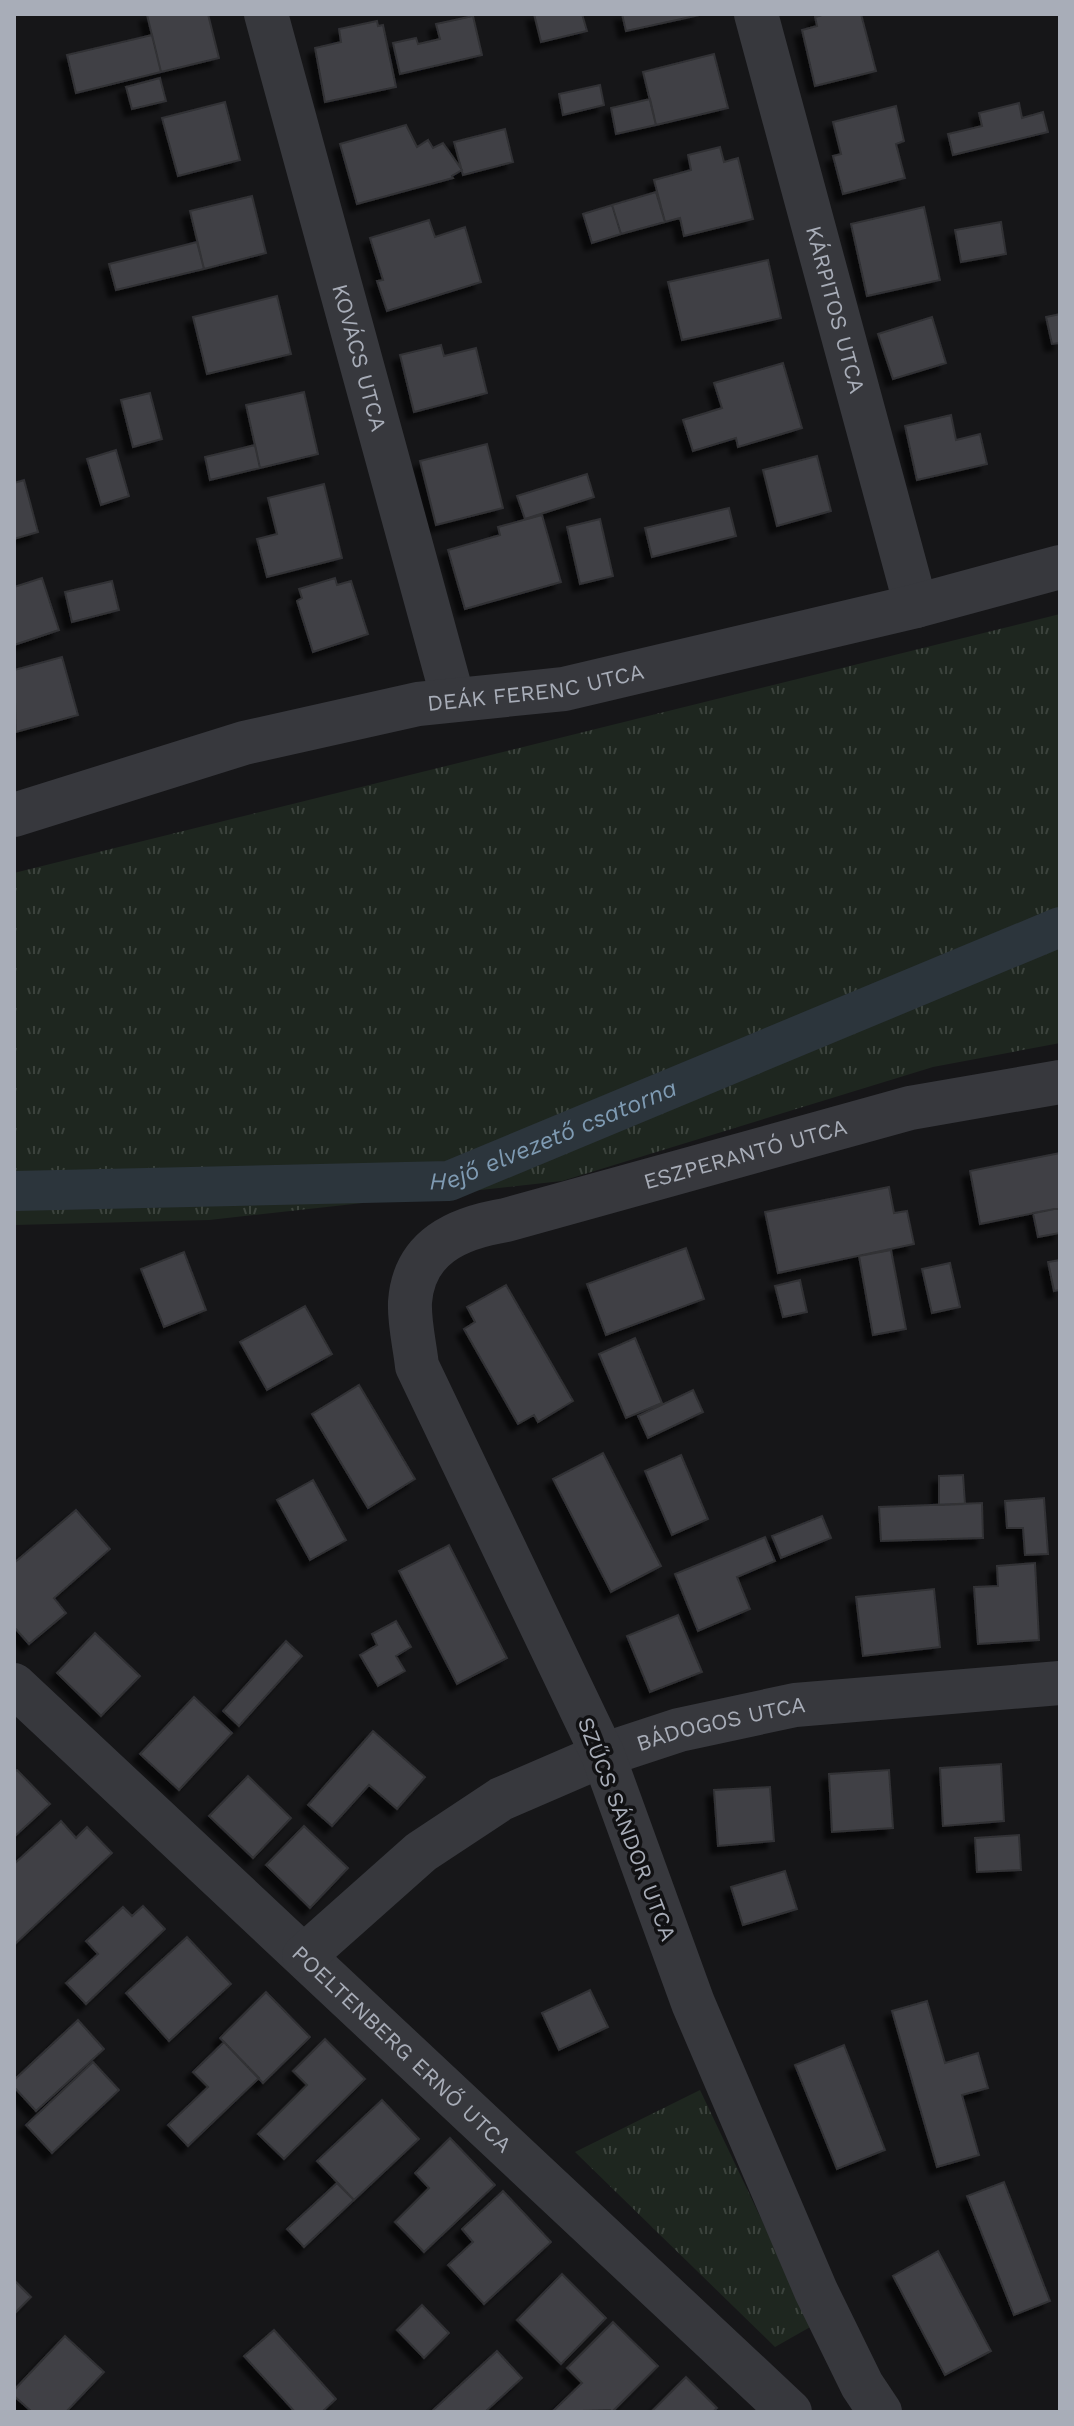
<svg xmlns="http://www.w3.org/2000/svg" width="1074" height="2426" viewBox="0 0 1074 2426" font-family="'Work Sans',sans-serif">
  <defs>
    <pattern id="grass-tufts" width="24" height="20" patternUnits="userSpaceOnUse" patternTransform="scale(2)"><rect width="24" height="20" fill="#1e261f"/><path d="M3 7l-1-3M5 7V3M7 7l1-3M15 17l-1-3M17 17v-4M19 17l1-3" fill="none" stroke="#3c433d"/></pattern>
    <filter id="shadow"><feDropShadow dx="-7" dy="7" stdDeviation="2" flood-color="#0009"/></filter>
  </defs>
  <rect width="100%" height="100%" fill="#161618"/>
  <!-- grass -->
  <path fill="url(#grass-tufts)" d="M 1060,614 L 1060,1043 L 933,1067 L 562,1181 L 209,1220 L 14,1225 L 14,873 Z
    M 700,2090 L 812,2326 L 775,2347 L 575,2152 Z"/>
  <g fill="none" stroke-linecap="round" stroke-linejoin="round">
    <!-- canal -->
    <path stroke="#2c353c" stroke-width="40" id="s1" d="M 14,1191 L 449,1181 L 1060,927"/>
  </g>
  <!-- building -->
  <path fill="#404145" stroke="#303034" stroke-width="2" filter="url(#shadow)" d="M 208,14 L 219,58 L 161,72 L 147,15 Z
    M 534,14 L 582,14 L 587,31 L 541,42 Z
    M 622,14 L 700,14 L 700,15 L 626,31 Z
    M 826,14 L 861,14 L 876,71 L 815,86 L 802,30 L 817,26 L 815,17 Z
    M 473,16 L 482,55 L 400,74 L 393,43 L 416,38 L 418,44 L 440,39 L 436,24 Z
    M 377,21 L 378,26 L 383,25 L 396,87 L 325,102 L 315,48 L 341,42 L 339,29 Z
    M 152,35 L 161,72 L 76,93 L 67,55 Z
    M 714,54 L 728,108 L 656,125 L 643,72 Z
    M 160,78 L 166,101 L 132,109 L 126,87 Z
    M 600,85 L 604,105 L 563,115 L 559,94 Z
    M 650,99 L 656,125 L 616,134 L 611,108 Z
    M 225,102 L 240,160 L 178,176 L 162,118 Z
    M 1019,103 L 1022,118 L 1043,112 L 1048,132 L 953,155 L 948,134 L 982,126 L 979,113 Z
    M 896,106 L 904,141 L 896,144 L 905,178 L 843,194 L 833,156 L 841,154 L 833,122 Z
    M 406,125 L 417,147 L 428,140 L 433,148 L 443,143 L 462,170 L 452,176 L 453,178 L 357,204 L 340,144 Z
    M 505,129 L 513,162 L 463,175 L 454,142 Z
    M 720,147 L 724,162 L 738,158 L 753,219 L 684,236 L 680,218 L 665,222 L 654,180 L 691,170 L 688,155 Z
    M 656,192 L 665,222 L 621,234 L 612,205 Z
    M 252,196 L 266,253 L 204,269 L 190,211 Z
    M 612,205 L 621,234 L 592,243 L 583,214 Z
    M 924,207 L 940,280 L 867,296 L 851,224 Z
    M 429,220 L 435,237 L 465,227 L 481,282 L 387,311 L 377,281 L 383,280 L 370,238 Z
    M 1001,222 L 1006,254 L 961,262 L 955,230 Z
    M 197,242 L 204,269 L 116,290 L 109,264 Z
    M 768,260 L 781,318 L 682,340 L 668,282 Z
    M 277,296 L 291,354 L 207,374 L 193,317 Z
    M 1060,314 L 1060,343 L 1052,344 L 1046,317 Z
    M 932,317 L 946,363 L 893,379 L 878,334 Z
    M 441,345 L 444,356 L 476,348 L 487,393 L 414,412 L 400,355 Z
    M 783,363 L 802,428 L 738,447 L 736,438 L 693,451 L 683,420 L 722,408 L 714,383 Z
    M 304,392 L 318,454 L 260,468 L 246,405 Z
    M 150,393 L 162,439 L 133,447 L 121,400 Z
    M 951,415 L 956,440 L 980,434 L 987,464 L 917,480 L 905,426 Z
    M 487,444 L 503,508 L 436,525 L 420,461 Z
    M 255,445 L 260,468 L 210,480 L 205,457 Z
    M 116,450 L 129,496 L 101,505 L 87,459 Z
    M 817,456 L 831,511 L 777,526 L 763,470 Z
    M 587,474 L 594,497 L 525,519 L 517,496 Z
    M 24,480 L 38,532 L 14,539 L 14,483 Z
    M 324,484 L 342,558 L 267,577 L 257,539 L 277,534 L 268,498 Z
    M 729,508 L 736,536 L 652,557 L 645,528 Z
    M 542,515 L 561,582 L 465,609 L 448,550 L 500,535 L 498,527 Z
    M 600,519 L 613,576 L 580,584 L 567,527 Z
    M 42,578 L 59,630 L 14,645 L 14,587 Z
    M 335,578 L 337,585 L 351,581 L 368,634 L 313,652 L 297,601 L 302,598 L 299,589 Z
    M 112,581 L 119,610 L 72,622 L 65,592 Z
    M 62,657 L 78,715 L 16,732 L 14,670 Z
    M 1060,1153 L 1060,1208 L 980,1224 L 970,1171 Z
    M 889,1187 L 894,1213 L 907,1211 L 914,1244 L 778,1273 L 765,1212 Z
    M 1060,1208 L 1060,1233 L 1038,1237 L 1033,1213 Z
    M 686,1248 L 704,1299 L 606,1335 L 587,1284 Z
    M 891,1250 L 906,1329 L 873,1335 L 859,1256 Z
    M 184,1252 L 206,1310 L 164,1327 L 141,1269 Z
    M 1060,1260 L 1060,1290 L 1054,1291 L 1048,1262 Z
    M 950,1263 L 960,1307 L 932,1313 L 922,1269 Z
    M 800,1280 L 807,1312 L 783,1317 L 775,1286 Z
    M 506,1285 L 573,1401 L 538,1422 L 534,1415 L 518,1424 L 464,1329 L 475,1322 L 467,1307 Z
    M 305,1306 L 332,1354 L 267,1390 L 240,1342 Z
    M 635,1338 L 662,1403 L 626,1418 L 599,1354 Z
    M 359,1385 L 415,1479 L 368,1508 L 312,1414 Z
    M 693,1390 L 703,1412 L 648,1438 L 638,1416 Z
    M 603,1453 L 661,1566 L 611,1592 L 553,1479 Z
    M 681,1455 L 708,1519 L 672,1535 L 645,1471 Z
    M 963,1475 L 965,1504 L 939,1505 L 939,1476 Z
    M 313,1480 L 346,1540 L 310,1560 L 277,1500 Z
    M 1044,1498 L 1048,1554 L 1025,1555 L 1023,1528 L 1007,1528 L 1005,1501 Z
    M 982,1503 L 983,1538 L 881,1541 L 879,1507 Z
    M 76,1510 L 110,1549 L 54,1598 L 66,1613 L 29,1644 L 14,1627 L 14,1563 Z
    M 822,1516 L 831,1538 L 781,1558 L 772,1536 Z
    M 765,1537 L 775,1561 L 737,1577 L 750,1609 L 698,1631 L 675,1574 Z
    M 449,1545 L 507,1658 L 457,1684 L 399,1571 Z
    M 1035,1563 L 1039,1640 L 978,1644 L 974,1587 L 998,1586 L 997,1566 Z
    M 934,1589 L 940,1647 L 863,1656 L 856,1597 Z
    M 678,1615 L 702,1672 L 650,1692 L 627,1636 Z
    M 396,1621 L 411,1647 L 396,1656 L 405,1671 L 378,1686 L 360,1655 L 377,1645 L 372,1634 Z
    M 95,1633 L 140,1676 L 101,1716 L 57,1673 Z
    M 286,1641 L 302,1656 L 239,1726 L 223,1711 Z
    M 194,1697 L 232,1733 L 179,1790 L 140,1754 Z
    M 373,1731 L 425,1777 L 397,1809 L 369,1785 L 332,1826 L 308,1805 Z
    M 1001,1764 L 1004,1821 L 943,1826 L 940,1768 Z
    M 17,1770 L 50,1804 L 14,1837 L 14,1772 Z
    M 889,1770 L 893,1828 L 832,1832 L 829,1774 Z
    M 248,1776 L 291,1818 L 253,1858 L 209,1816 Z
    M 770,1787 L 774,1841 L 718,1846 L 714,1790 Z
    M 61,1821 L 76,1838 L 87,1827 L 112,1853 L 14,1945 L 14,1864 Z
    M 304,1826 L 348,1868 L 310,1908 L 266,1865 Z
    M 1019,1835 L 1021,1870 L 977,1872 L 975,1838 Z
    M 785,1871 L 797,1909 L 743,1925 L 731,1887 Z
    M 143,1906 L 165,1929 L 86,2004 L 66,1983 L 98,1954 L 86,1941 L 123,1907 L 132,1916 Z
    M 187,1937 L 231,1984 L 169,2041 L 126,1993 Z
    M 590,1990 L 608,2027 L 559,2050 L 542,2013 Z
    M 266,1992 L 310,2037 L 263,2083 L 220,2038 Z
    M 927,2001 L 945,2063 L 978,2053 L 988,2088 L 962,2095 L 979,2155 L 937,2167 L 892,2011 Z
    M 78,2020 L 104,2049 L 36,2111 L 14,2087 L 14,2080 Z
    M 325,2039 L 365,2079 L 284,2159 L 258,2134 L 307,2085 L 293,2071 Z
    M 224,2042 L 259,2078 L 188,2146 L 168,2125 L 208,2087 L 193,2072 Z
    M 844,2045 L 885,2150 L 837,2169 L 795,2065 Z
    M 93,2062 L 119,2090 L 52,2153 L 26,2125 Z
    M 382,2100 L 419,2139 L 354,2200 L 317,2161 Z
    M 450,2138 L 495,2185 L 424,2252 L 395,2222 L 429,2188 L 415,2173 Z
    M 1004,2182 L 1050,2301 L 1014,2315 L 967,2196 Z
    M 337,2183 L 354,2200 L 304,2247 L 287,2229 Z
    M 503,2191 L 551,2242 L 484,2304 L 448,2265 L 473,2242 L 462,2229 Z
    M 938,2251 L 991,2351 L 945,2375 L 893,2276 Z
    M 562,2274 L 606,2318 L 561,2364 L 517,2320 Z
    M 14,2280 L 31,2297 L 14,2314 Z
    M 422,2305 L 449,2333 L 424,2358 L 397,2330 Z
    M 613,2322 L 658,2366 L 612,2412 L 610,2410 L 552,2412 L 582,2383 L 567,2368 Z
    M 274,2330 L 336,2399 L 322,2412 L 295,2412 L 244,2356 Z
    M 65,2336 L 104,2372 L 66,2412 L 32,2412 L 14,2396 L 14,2390 Z
    M 497,2351 L 522,2378 L 485,2412 L 431,2412 Z
    M 686,2377 L 717,2408 L 713,2412 L 651,2412 Z"/>
  <g fill="none" stroke-linecap="round" stroke-linejoin="round">
    <!-- minor -->
    <g stroke="#37383d" stroke-width="44">
      <path id="s2" d="M 266,14 L 453,699"/>
      <path id="s3" d="M 756,14 L 916,606"/>
      <path id="s4" d="M 14,815 L 244,743 L 418,704 L 564,689 L 916,606 L 1060,567"/>
      <path id="s5" d="M 14,1685 L 790,2412"/>
      <path id="s6" d="M 304,1956 L 421,1852 L 501,1799 L 603,1755 L 679,1730 L 795,1705 L 1060,1683"/>
      <path id="s7" d="M 880,2412 L 862,2385 L 816,2291 L 693,2003 L 603,1755 L 417,1366 C 415,1346 409,1323 410,1302 C 414,1247 457,1228 506,1220 L 910,1108 L 1060,1082"/>
    </g>
  </g>
  <g text-anchor="middle" dominant-baseline="central" stroke-width="7" stroke-linejoin="round" paint-order="stroke">
    <!-- street labels -->
    <g font-size="22" fill="#a8adb8" stroke="#111113">
      <text stroke="none"><textPath href="#s3" startOffset="306">KÁRPITOS UTCA</textPath></text>
      <text stroke="none"><textPath href="#s2" startOffset="356">KOVÁCS UTCA</textPath></text>
      <text stroke="none"><textPath href="#s4" startOffset="538">DEÁK FERENC UTCA</textPath></text>
      <text stroke="none"><textPath href="#s7" startOffset="1596">ESZPERANTÓ UTCA</textPath></text>
      <text stroke="none"><textPath href="#s6" startOffset="486">BÁDOGOS UTCA</textPath></text>
      <text transform="translate(627 1829) rotate(69)">SZŰCS SÁNDOR UTCA</text>
      <text stroke="none"><textPath href="#s5" startOffset="532">POELTENBERG ERNŐ UTCA</textPath></text>
    </g>
    <!-- water labels -->
    <g font-size="24" font-style="italic" fill="#7f9bb3" stroke="#111113">
      <text stroke="none"><textPath href="#s1" startOffset="548">Hejő elvezető csatorna</textPath></text>
    </g>
  </g>
  <!-- border -->
  <rect width="1074" height="2426" fill="none" stroke="#a8adb8" stroke-width="32"/>
</svg>
